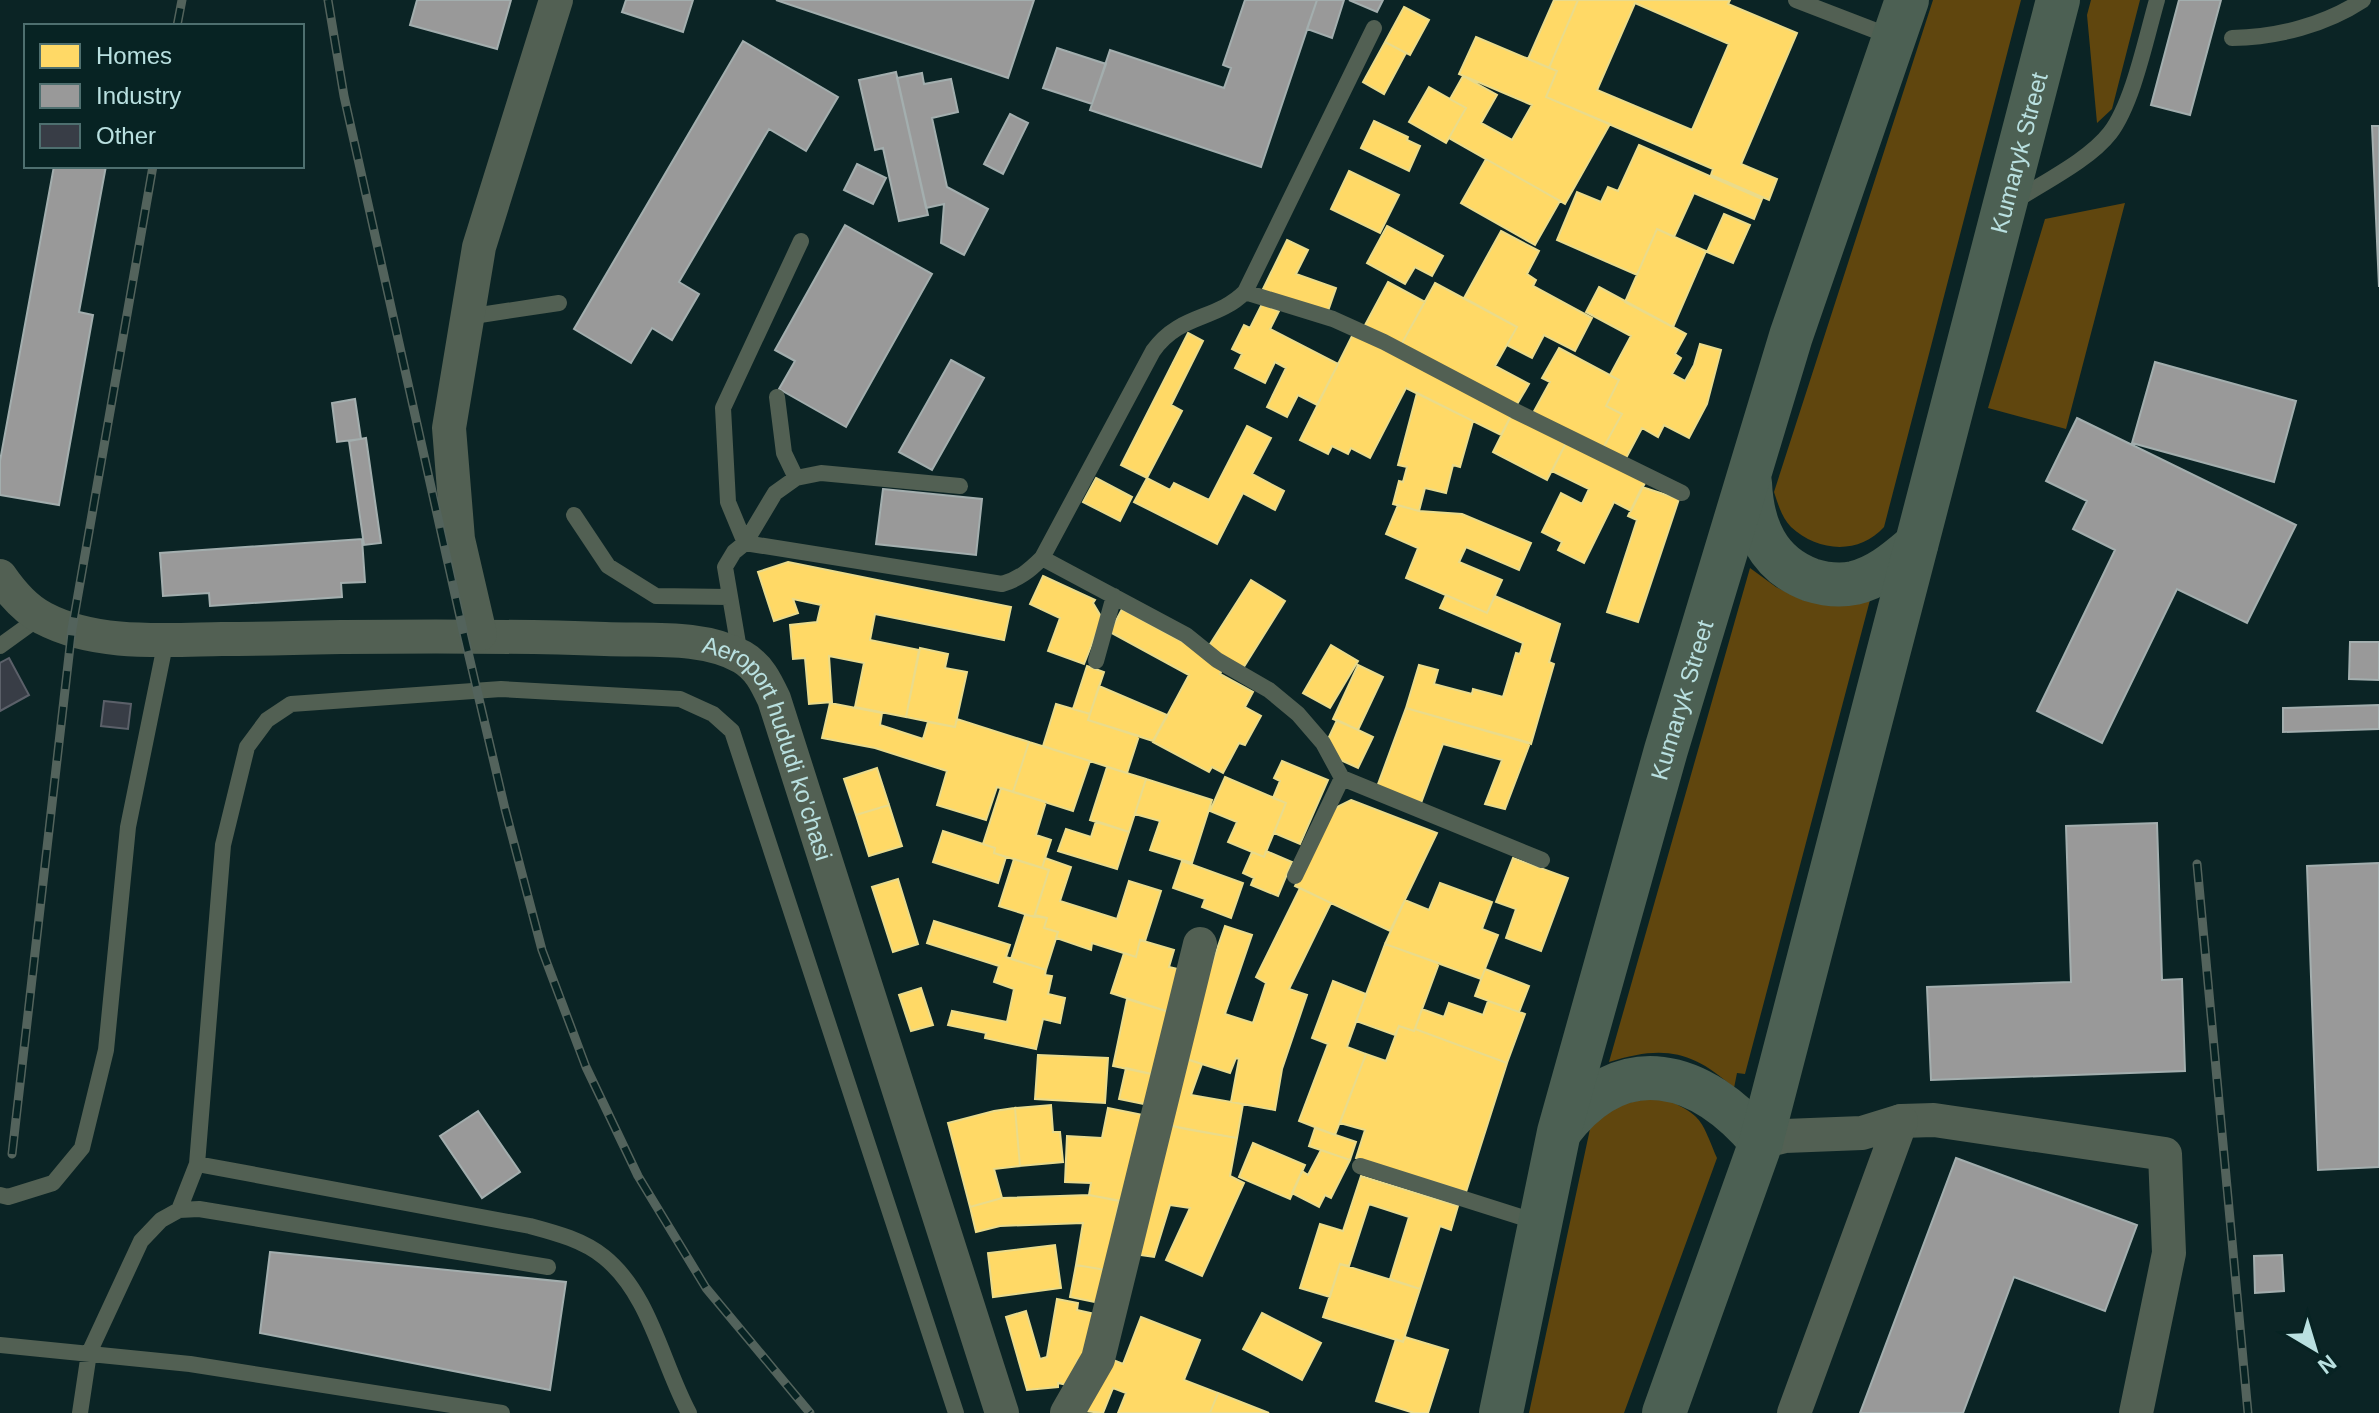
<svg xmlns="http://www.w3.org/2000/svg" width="2379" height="1413" viewBox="0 0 2379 1413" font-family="Helvetica,sans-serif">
  <rect width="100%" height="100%" fill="#0b2425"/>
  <!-- forest -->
  <path fill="#60460e" d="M 1933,0 L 2021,0 L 1884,527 C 1859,555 1818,552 1791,527 C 1782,518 1778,504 1774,492 Z
    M 2091,0 L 2140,0 L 2112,109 L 2097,123 L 2087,15 Z
    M 2125,203 L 2066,429 L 1988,408 L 2045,219 Z
    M 1750,568 L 1776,587 L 1805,601 L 1870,600 L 1745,1074 L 1737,1073 L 1734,1088 C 1692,1050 1663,1045 1609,1062 Z
    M 1660,1096 C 1702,1117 1699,1114 1717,1158 L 1624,1413 L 1529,1413 L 1590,1129 L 1609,1107 Z"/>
  <!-- homes -->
  <path fill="#ffd966" stroke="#eadb8b" stroke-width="2" fill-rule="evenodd" d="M 1554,0 L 1578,0 L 1549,68 L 1528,59 Z
    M 1578,0 L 1730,0 L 1728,4 L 1797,33 L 1741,164 L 1777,179 L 1769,200 L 1711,175 L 1713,169 L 1546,97 L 1557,71 L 1549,68 ZM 1635,3 L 1729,44 L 1692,130 L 1597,90 Z
    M 1404,7 L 1429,20 L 1410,55 L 1385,42 Z
    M 1476,37 L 1557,71 L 1546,97 L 1610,124 L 1565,204 L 1449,138 L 1466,108 L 1450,99 L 1463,76 L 1497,95 L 1481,123 L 1512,140 L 1532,105 L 1459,74 Z
    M 1385,42 L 1406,53 L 1384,94 L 1363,82 Z
    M 1429,87 L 1466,108 L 1446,143 L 1409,122 Z
    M 1374,121 L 1408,137 L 1407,140 L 1420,146 L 1409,171 L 1361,148 Z
    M 1639,145 L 1762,199 L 1754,219 L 1694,193 L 1674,237 L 1657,229 L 1637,275 L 1557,240 L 1577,192 L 1601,202 L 1608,187 L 1618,191 Z
    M 1486,159 L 1560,201 L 1535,245 L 1461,203 Z
    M 1349,171 L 1399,195 L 1380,233 L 1331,209 Z
    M 1724,214 L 1750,225 L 1733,263 L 1707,252 Z
    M 1387,226 L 1443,256 L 1432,276 L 1415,267 L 1405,284 L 1367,263 Z
    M 1657,229 L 1706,251 L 1673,327 L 1625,302 Z
    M 1501,231 L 1539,251 L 1527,274 L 1536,280 L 1533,286 L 1592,318 L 1575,351 L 1544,335 L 1532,358 L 1507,345 L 1517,327 L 1464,298 Z
    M 1287,240 L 1308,250 L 1296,274 L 1336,288 L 1328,311 L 1261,293 Z
    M 1388,282 L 1425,302 L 1401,345 L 1365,325 Z
    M 1435,283 L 1517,327 L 1495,366 L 1529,384 L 1516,406 L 1401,345 Z
    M 1599,287 L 1686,334 L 1675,354 L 1681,358 L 1672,374 L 1685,381 L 1694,365 L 1700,344 L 1721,350 L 1707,404 L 1689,438 L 1664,425 L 1658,437 L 1642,428 L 1624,462 L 1602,450 L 1622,414 L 1606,406 L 1619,380 L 1610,375 L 1631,336 L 1586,312 Z
    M 1262,304 L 1279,311 L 1270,329 L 1338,364 L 1317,405 L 1298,395 L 1287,417 L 1267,407 L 1286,368 L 1275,362 L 1265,383 L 1235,368 L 1242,354 L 1232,349 L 1244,325 L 1250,328 Z
    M 1188,333 L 1203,341 L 1171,405 L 1182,411 L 1147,478 L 1121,465 Z
    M 1353,334 L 1512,414 L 1501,435 L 1406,388 L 1370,458 L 1351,448 L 1348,454 L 1332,446 L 1328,454 L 1300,440 Z
    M 1559,348 L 1619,380 L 1606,406 L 1622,414 L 1602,450 L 1533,413 L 1550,382 L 1542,378 Z
    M 1417,393 L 1473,421 L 1460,467 L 1453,465 L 1446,493 L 1425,488 L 1419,511 L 1393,504 L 1399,481 L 1403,482 L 1407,467 L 1398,465 Z
    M 1512,414 L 1567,441 L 1547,480 L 1493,452 Z
    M 1247,426 L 1271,438 L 1252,474 L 1284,491 L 1275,510 L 1243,493 L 1217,544 L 1134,502 L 1147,478 L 1170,490 L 1174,483 L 1209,500 Z
    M 1567,441 L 1646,481 L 1631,511 L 1614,502 L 1584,563 L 1558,550 L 1562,542 L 1542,532 L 1561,493 L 1582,504 L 1589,489 L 1552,471 Z
    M 1096,478 L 1132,497 L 1120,521 L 1083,502 Z
    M 1642,487 L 1679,499 L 1638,622 L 1607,612 L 1637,520 L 1628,516 Z
    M 1398,505 L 1419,511 L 1462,514 L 1531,543 L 1519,570 L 1466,547 L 1459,562 L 1502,580 L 1487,613 L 1406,578 L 1418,548 L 1386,534 Z
    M 788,562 L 1011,607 L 1004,640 L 875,614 L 870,640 L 919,650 L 906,717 L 855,707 L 864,663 L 829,656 L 832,702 L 809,704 L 805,658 L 793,659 L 790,625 L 817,622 L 821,605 L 793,599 L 798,613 L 774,621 L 758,572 Z
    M 1043,576 L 1095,600 L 1093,603 L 1102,618 L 1084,664 L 1048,651 L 1060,618 L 1030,604 Z
    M 1251,580 L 1285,601 L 1242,670 L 1207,649 Z
    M 1446,595 L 1487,613 L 1495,596 L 1560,624 L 1549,662 L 1554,664 L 1531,744 L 1406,708 L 1419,665 L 1438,670 L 1434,684 L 1472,694 L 1473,689 L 1503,697 L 1516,653 L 1520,654 L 1523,643 L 1440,608 Z
    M 1122,609 L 1207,655 L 1222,670 L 1220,674 L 1253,692 L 1245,707 L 1261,716 L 1245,745 L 1239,743 L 1223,773 L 1212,767 L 1209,772 L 1153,742 L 1189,675 L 1110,632 Z
    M 1331,645 L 1358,661 L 1330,708 L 1303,693 Z
    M 920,648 L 948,654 L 945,668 L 967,672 L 955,727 L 906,717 Z
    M 1358,665 L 1383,677 L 1358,730 L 1333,719 Z
    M 1087,666 L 1104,672 L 1090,714 L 1073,709 Z
    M 1099,686 L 1167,715 L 1153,741 L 1088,720 Z
    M 830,703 L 882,713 L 880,725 L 923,739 L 928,722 L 955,727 L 957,719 L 1029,742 L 1013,792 L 997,787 L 986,820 L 937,805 L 947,771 L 875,748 L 822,738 Z
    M 1056,704 L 1090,714 L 1088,720 L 1139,736 L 1127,773 L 1043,746 Z
    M 1406,708 L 1530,743 L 1505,809 L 1485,804 L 1502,760 L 1443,744 L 1421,803 L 1377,787 Z
    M 1337,720 L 1373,737 L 1358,768 L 1334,757 L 1328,739 Z
    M 1029,742 L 1090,761 L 1073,811 L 1013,792 Z
    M 1282,761 L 1328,780 L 1300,844 L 1274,833 L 1286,803 L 1273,798 L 1280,781 L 1274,778 Z
    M 1107,767 L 1146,779 L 1129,832 L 1090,820 Z
    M 877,768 L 889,805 L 856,815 L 844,779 Z
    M 1225,777 L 1286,803 L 1264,857 L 1228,842 L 1237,822 L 1210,811 Z
    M 1146,779 L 1212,800 L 1192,863 L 1150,850 L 1160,821 L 1135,814 Z
    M 1001,788 L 1046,802 L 1036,835 L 1051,840 L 1042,868 L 994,853 L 995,848 L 983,844 Z
    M 1351,800 L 1437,833 L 1390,931 L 1295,886 L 1333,809 Z
    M 889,805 L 902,846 L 869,856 L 856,815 Z
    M 1096,821 L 1129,832 L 1117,869 L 1058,851 L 1066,829 L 1091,837 Z
    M 943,831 L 995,848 L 994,853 L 1006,857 L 998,883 L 933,862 Z
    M 1266,851 L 1292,862 L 1278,896 L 1251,885 L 1254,878 L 1243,873 L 1252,852 L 1264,857 Z
    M 1045,858 L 1071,867 L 1060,901 L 1117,919 L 1129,881 L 1161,891 L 1145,941 L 1140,940 L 1136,957 L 1092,943 L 1091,950 L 1056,938 L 1058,932 L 1044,928 L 1047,918 L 1035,915 L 1049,870 L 1042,868 Z
    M 1513,858 L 1568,878 L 1541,951 L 1506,938 L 1516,909 L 1496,902 Z
    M 1014,859 L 1049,870 L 1034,917 L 999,906 Z
    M 1182,861 L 1243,883 L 1231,918 L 1202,907 L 1205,899 L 1173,888 Z
    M 898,879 L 918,944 L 893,952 L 872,887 Z
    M 1440,883 L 1492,902 L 1482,929 L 1498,935 L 1481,979 L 1385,944 L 1405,900 L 1429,910 Z
    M 1300,888 L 1331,903 L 1289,989 L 1307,995 L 1282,1069 L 1275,1110 L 1231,1102 L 1239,1059 L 1236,1058 L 1230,1073 L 1180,1057 L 1225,926 L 1252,935 L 1225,1014 L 1253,1023 L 1266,983 L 1256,977 Z
    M 1025,915 L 1047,918 L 1044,928 L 1058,932 L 1046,970 L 1011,959 Z
    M 934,921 L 1010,945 L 1006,957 L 1046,970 L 1045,975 L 1052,976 L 1048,994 L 1065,998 L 1060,1023 L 1043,1019 L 1036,1049 L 985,1038 L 986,1033 L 948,1025 L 952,1011 L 1007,1022 L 1014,989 L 994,982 L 999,966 L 927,943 Z
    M 1140,940 L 1174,950 L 1169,967 L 1182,970 L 1169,1012 L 1111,993 L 1124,953 L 1136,957 Z
    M 1385,944 L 1439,963 L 1414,1031 L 1399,1026 L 1395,1035 L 1356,1021 Z
    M 1485,969 L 1529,986 L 1519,1012 L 1475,996 Z
    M 1333,981 L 1366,994 L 1347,1047 L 1366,1054 L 1335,1135 L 1299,1121 L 1328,1044 L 1312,1038 Z
    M 921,988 L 933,1025 L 911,1031 L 899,995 Z
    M 1127,999 L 1169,1012 L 1156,1075 L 1113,1066 Z
    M 1488,1001 L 1525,1014 L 1507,1063 L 1415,1029 L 1422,1009 L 1444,1017 L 1449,1003 L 1483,1015 Z
    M 1399,1026 L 1414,1031 L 1415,1029 L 1507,1063 L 1466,1192 L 1356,1158 L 1365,1130 L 1340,1123 L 1366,1054 L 1386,1061 Z
    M 1038,1055 L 1108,1058 L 1105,1103 L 1035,1099 Z
    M 1180,1057 L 1202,1064 L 1191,1095 L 1243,1104 L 1237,1138 L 1180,1128 L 1158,1121 Z
    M 1126,1068 L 1156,1075 L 1149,1105 L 1119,1099 Z
    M 1051,1105 L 1053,1132 L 1060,1132 L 1063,1162 L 1020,1166 L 1015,1108 Z
    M 1015,1108 L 1020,1166 L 994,1169 L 1002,1198 L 970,1207 L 948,1123 L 994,1111 Z
    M 1108,1108 L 1143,1115 L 1127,1202 L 1089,1195 L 1091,1183 L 1065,1182 L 1067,1136 L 1102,1138 Z
    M 1161,1124 L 1237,1138 L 1230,1176 L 1244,1183 L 1202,1276 L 1166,1260 L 1190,1208 L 1170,1205 L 1154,1257 L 1133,1254 Z
    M 1315,1128 L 1356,1142 L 1350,1160 L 1309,1146 Z
    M 1253,1143 L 1305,1165 L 1290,1199 L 1239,1177 Z
    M 1321,1150 L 1350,1160 L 1331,1198 L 1325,1195 L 1319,1207 L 1292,1193 L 1302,1171 L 1308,1175 Z
    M 1361,1176 L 1458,1206 L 1451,1230 L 1440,1226 L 1420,1289 L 1390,1279 L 1409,1217 L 1369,1204 L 1349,1266 L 1340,1264 L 1330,1297 L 1300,1288 L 1320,1224 L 1343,1231 Z
    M 1089,1195 L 1119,1201 L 1106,1270 L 1076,1265 L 1083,1223 L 1000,1226 L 976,1232 L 970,1207 L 1002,1198 Z
    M 1055,1245 L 1061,1288 L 993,1297 L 988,1253 Z
    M 1340,1264 L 1420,1289 L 1403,1342 L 1323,1317 Z
    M 1076,1265 L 1106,1270 L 1100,1303 L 1070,1297 Z
    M 1057,1299 L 1078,1303 L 1077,1310 L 1095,1314 L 1086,1362 L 1077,1360 L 1072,1386 L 1058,1383 L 1058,1387 L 1027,1390 L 1006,1317 L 1026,1311 L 1040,1359 L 1047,1357 Z
    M 1262,1313 L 1321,1343 L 1302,1380 L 1243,1349 Z
    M 1141,1317 L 1200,1340 L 1184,1380 L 1218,1393 L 1210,1413 L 1118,1413 L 1126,1393 L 1113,1388 L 1103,1413 L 1084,1411 L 1106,1357 L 1123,1364 Z
    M 1405,1337 L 1448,1350 L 1428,1413 L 1414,1413 L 1376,1401 L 1396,1339 L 1403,1342 Z
    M 1218,1393 L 1269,1413 L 1210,1413 Z"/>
  <!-- industry -->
  <path fill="#999" stroke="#a3aeae" stroke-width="2" d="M 417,0 L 511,0 L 497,49 L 410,25 Z
    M 626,0 L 693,0 L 683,32 L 622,12 Z
    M 776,0 L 1034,0 L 1008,78 Z
    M 1245,0 L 1317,0 L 1261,167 L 1090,110 L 1110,50 L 1224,88 L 1231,68 L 1223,65 Z
    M 1317,0 L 1344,0 L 1332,38 L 1307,29 Z
    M 1349,0 L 1383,0 L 1377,12 Z
    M 2179,0 L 2221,0 L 2190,115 L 2151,105 Z
    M 743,41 L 838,97 L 806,151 L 769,129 L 679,282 L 699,294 L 672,340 L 652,328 L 631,363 L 574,329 Z
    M 1057,48 L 1106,64 L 1092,104 L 1043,88 Z
    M 896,72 L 928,215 L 899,221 L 883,148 L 875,150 L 859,80 Z
    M 922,73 L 924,84 L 951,79 L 958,112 L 932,118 L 947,187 L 988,209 L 964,255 L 941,243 L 944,204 L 926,208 L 897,78 Z
    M 1010,114 L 1028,123 L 1003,174 L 984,164 Z
    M 2372,126 L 2379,126 L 2379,287 Z
    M 857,164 L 886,178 L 873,204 L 844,190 Z
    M 54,166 L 106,166 L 79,312 L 93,315 L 59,505 L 0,495 L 0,461 Z
    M 845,225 L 932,274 L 846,427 L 779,389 L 795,361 L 775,350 Z
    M 951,360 L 984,378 L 932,470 L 899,452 Z
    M 2155,362 L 2296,401 L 2274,482 L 2132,443 Z
    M 355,399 L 361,439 L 337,442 L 332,403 Z
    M 2077,418 L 2296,525 L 2247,623 L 2177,589 L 2102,743 L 2037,711 L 2115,550 L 2073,529 L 2087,501 L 2046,481 Z
    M 366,438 L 381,543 L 364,545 L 349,441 Z
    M 883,489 L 982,499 L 976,555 L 876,544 Z
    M 362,539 L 365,582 L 341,583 L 342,597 L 210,606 L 209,593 L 163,596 L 160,553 Z
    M 2350,642 L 2379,642 L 2379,680 L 2349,679 Z
    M 2379,705 L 2379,729 L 2283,732 L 2283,708 Z
    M 2157,823 L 2162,980 L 2182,979 L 2185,1071 L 1931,1080 L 1927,987 L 2071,982 L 2066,826 Z
    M 2379,863 L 2379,1167 L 2318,1170 L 2307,866 Z
    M 478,1111 L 520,1172 L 482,1198 L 440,1136 Z
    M 1956,1158 L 2137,1225 L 2105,1311 L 2014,1277 L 1963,1413 L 1860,1413 Z
    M 270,1252 L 566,1282 L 550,1390 L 260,1333 Z
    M 2282,1255 L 2284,1291 L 2255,1293 L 2254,1256 Z"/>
  <!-- building -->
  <path fill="#383d46" stroke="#5b6069" stroke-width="2" d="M 9,658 L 29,695 L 0,711 L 0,663 Z
    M 104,701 L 131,704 L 128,729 L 101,726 Z"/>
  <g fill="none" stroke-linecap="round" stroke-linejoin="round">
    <!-- lane -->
    <path stroke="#526053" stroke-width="16" d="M 1796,0 L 1892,37
      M 2232,38 C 2278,37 2325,25 2363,0
      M 2015,201 C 2044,182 2089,160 2110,133 C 2133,103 2146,38 2157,0
      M 1245,292 L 1333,319 L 1384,342 L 1515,411 L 1682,493
      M 467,317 L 559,303
      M 777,397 L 784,453 L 796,478
      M 574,515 L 608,566 L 656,596 L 729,597
      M 745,543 L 728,502 L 723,408 L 801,241
      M 745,543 L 775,493 L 796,478 L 821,473 L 960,486
      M 1042,558 L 1186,635 L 1217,660 L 1269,690 L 1298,714 L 1323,743 L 1342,778 L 1542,860
      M 0,646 L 40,617
      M 740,655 L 725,567 L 734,552 L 745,543 L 1002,584 C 1019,579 1029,571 1042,558 L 1153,351 C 1180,313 1216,321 1245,292 L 1374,28
      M 1096,661 L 1114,596
      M 1295,876 L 1342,778
      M 197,1164 L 530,1226 C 556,1233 583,1240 604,1257 C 650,1294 662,1363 689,1413
      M 1360,1166 L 1537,1222
      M 0,1195 L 8,1197 L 53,1183 L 82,1148 L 106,1050 L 128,827 L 166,640
      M 179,1210 L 197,1164 L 223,845 L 247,747 L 267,720 L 291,704 L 501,689 L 680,699 L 713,714 L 732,731 L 956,1413
      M 0,1345 L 190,1364 L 502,1413
      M 80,1413 L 89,1353 L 141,1241 L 161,1220 L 179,1210 L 199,1209 L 548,1267"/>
    <!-- street -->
    <g stroke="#526053" stroke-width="34">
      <path id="s1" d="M 0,576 C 11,592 25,609 43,618 C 96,646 164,640 222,639 C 263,639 303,638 344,637 C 431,636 517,636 605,639 C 649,641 702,635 742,657 C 759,667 766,682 774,699 L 1002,1413"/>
      <path d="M 480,634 L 458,539 L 449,428 L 479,247 L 556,0"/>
      <path d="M 1901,1121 L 1934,1120 L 2165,1154 L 2169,1253 L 2136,1413"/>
      <path d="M 1761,1142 L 1785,1136 L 1862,1133 L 1901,1121 L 1794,1413"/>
      <path d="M 1067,1413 L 1098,1359 L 1200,944"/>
    </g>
    <!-- primary -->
    <g stroke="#4c6053" stroke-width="44">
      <path d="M 1750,483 C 1752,526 1767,564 1811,580 C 1824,584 1840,586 1854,583 C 1879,577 1897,561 1916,545"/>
      <path d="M 1560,1131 C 1623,1048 1701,1071 1761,1142"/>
      <path id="s2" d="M 1501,1413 L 1559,1132 L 1666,750 L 1791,336 L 1907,0"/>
      <path id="s3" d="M 1664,1413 L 1761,1142 L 2058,0"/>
    </g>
    <!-- rail casing -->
    <g stroke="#53635c" stroke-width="9">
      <path id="rail" d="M 328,0 L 344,96 L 464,635 L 505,809 L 542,950 L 586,1067 L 638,1176 L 706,1288 L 810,1413
        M 177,26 L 182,0
        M 2197,864 L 2248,1413
        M 12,1154 L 72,629 L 153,166"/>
    </g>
    <!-- rail -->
    <use href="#rail" stroke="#072323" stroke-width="6" stroke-dasharray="18" stroke-linecap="butt"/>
  </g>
  <g text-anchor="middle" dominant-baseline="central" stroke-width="8" stroke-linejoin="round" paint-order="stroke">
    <!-- street labels -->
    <g font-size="24" fill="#b9e0e0" stroke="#072323">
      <text stroke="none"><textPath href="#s3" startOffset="1310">Kumaryk Street</textPath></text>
      <text stroke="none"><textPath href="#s2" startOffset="736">Kumaryk Street</textPath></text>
      <text stroke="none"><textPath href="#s1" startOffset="856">Aeroport hududi ko'chasi</textPath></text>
    </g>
  </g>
  <!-- legend -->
  <rect x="24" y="24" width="280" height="144" fill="#072323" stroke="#4e6f6f" stroke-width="2"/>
  <rect x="40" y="44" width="40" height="24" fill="#ffd966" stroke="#4e6f6f" stroke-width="2"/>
  <text x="96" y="64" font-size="24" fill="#b9e0e0">Homes</text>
  <rect x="40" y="84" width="40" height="24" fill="#999999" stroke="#4e6f6f" stroke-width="2"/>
  <text x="96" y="104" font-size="24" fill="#b9e0e0">Industry</text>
  <rect x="40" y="124" width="40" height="24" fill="#383d46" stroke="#4e6f6f" stroke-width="2"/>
  <text x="96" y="144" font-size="24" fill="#b9e0e0">Other</text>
  <!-- north arrow -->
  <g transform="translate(2315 1349) rotate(142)" stroke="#072323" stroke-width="6" paint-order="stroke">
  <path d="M0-6L14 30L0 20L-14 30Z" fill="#b9e0e0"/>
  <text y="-12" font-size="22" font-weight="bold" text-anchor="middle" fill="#b9e0e0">N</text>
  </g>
</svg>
